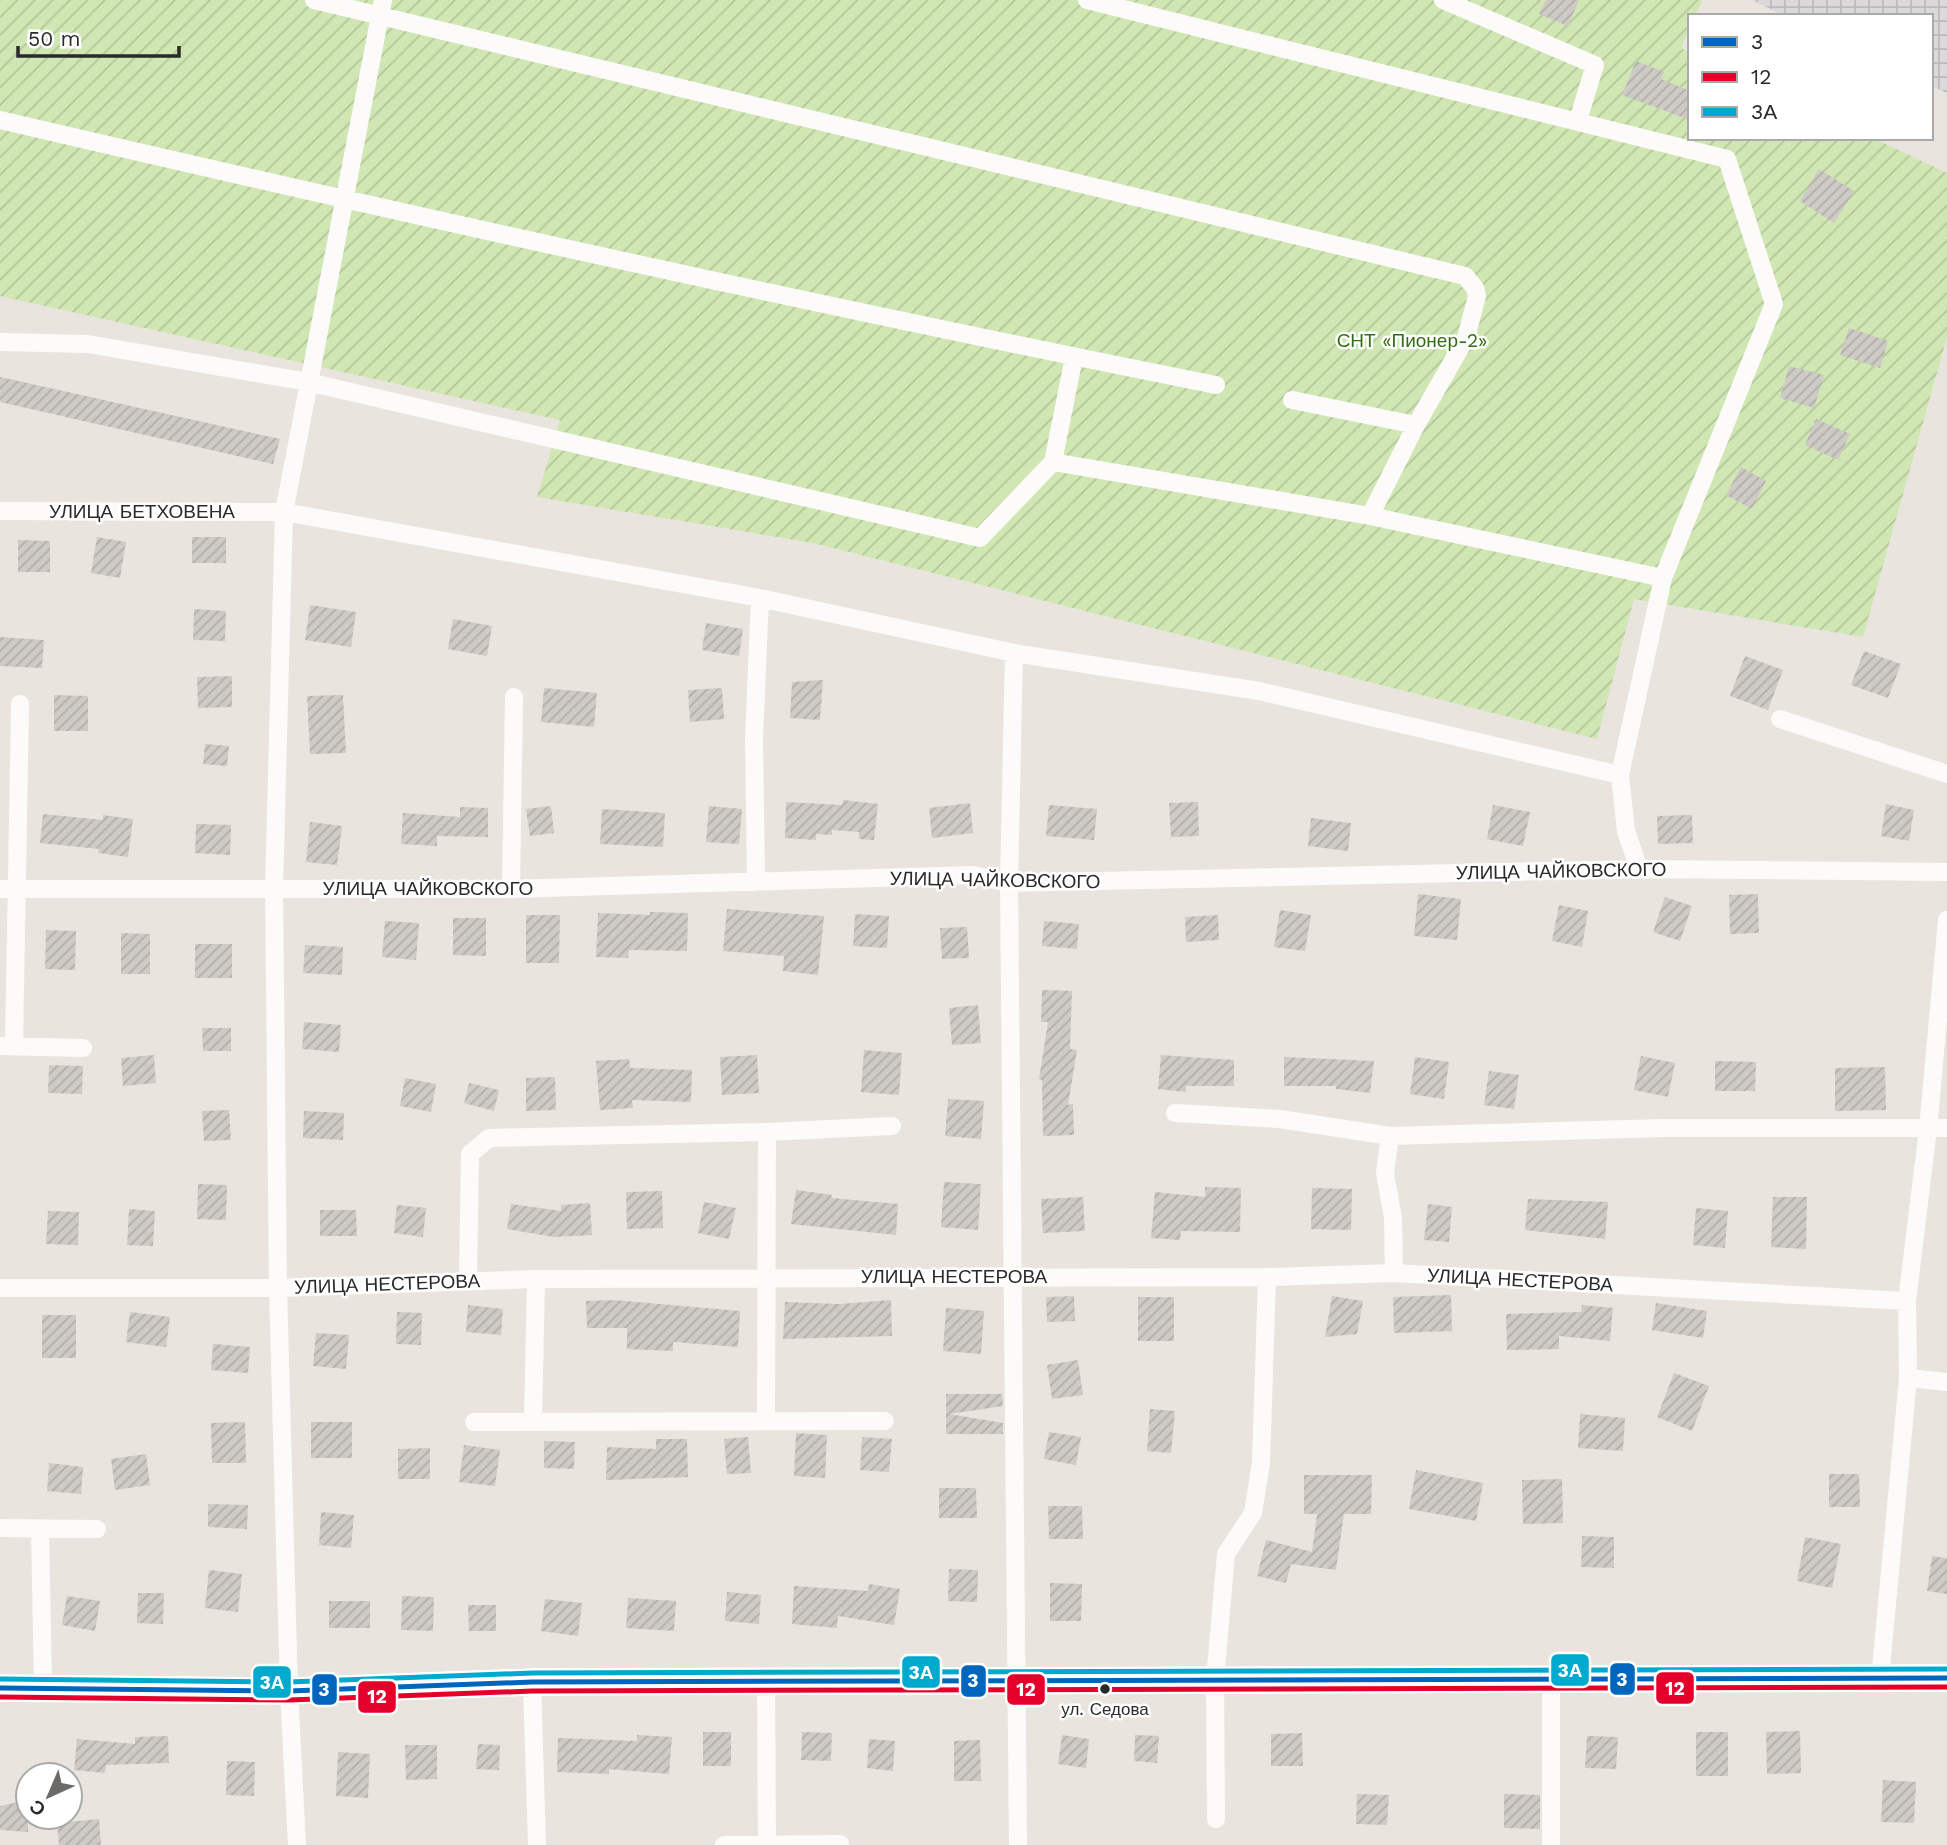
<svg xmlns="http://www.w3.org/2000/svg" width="1947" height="1845" viewBox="0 0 1947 1845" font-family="'Work Sans',sans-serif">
  <defs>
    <pattern id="industrial-grid" width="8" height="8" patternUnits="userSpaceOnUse" patternTransform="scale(1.75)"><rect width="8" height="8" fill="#dcd9db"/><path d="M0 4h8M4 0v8" fill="none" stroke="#bdbabc"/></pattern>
    <pattern id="garden-furrows" width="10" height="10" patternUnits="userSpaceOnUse" patternTransform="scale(1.75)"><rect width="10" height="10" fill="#d0e7b4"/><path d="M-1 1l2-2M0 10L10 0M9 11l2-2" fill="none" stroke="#b3c69b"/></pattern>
    <pattern id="building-hatch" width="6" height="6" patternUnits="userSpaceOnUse" patternTransform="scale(1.75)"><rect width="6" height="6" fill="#cecac6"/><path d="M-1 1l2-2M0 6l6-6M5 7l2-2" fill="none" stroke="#b1aeaa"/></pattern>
  </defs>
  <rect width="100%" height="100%" fill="#eae4df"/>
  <!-- industrial -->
  <path fill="url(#industrial-grid)" d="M 1752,0 L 1947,0 L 1947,93 L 1931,86 L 1931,16 L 1785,16 Z"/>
  <!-- garden -->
  <path fill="url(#garden-furrows)" d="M 0,0 L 1702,0 L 1695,16 L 1690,16 L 1690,28 L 1681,48 L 1690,53 L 1690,138 L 1873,138 L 1947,173 L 1947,337 L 1863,637 L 1634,599 L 1597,739 L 813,543 L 537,497 L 560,420 L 0,296 Z"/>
  <!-- building -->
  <path fill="url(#building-hatch)" d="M 1546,0 L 1579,0 L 1568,26 L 1539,14 Z
    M 1636,61 L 1664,72 L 1661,79 L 1690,91 L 1690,120 L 1622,95 Z
    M 1819,169 L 1854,191 L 1834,223 L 1800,201 Z
    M 1849,328 L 1888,341 L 1880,368 L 1840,355 Z
    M 1789,366 L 1824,375 L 1814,408 L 1780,398 Z
    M 0,377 L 280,439 L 273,464 L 0,402 Z
    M 1816,419 L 1850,434 L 1838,460 L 1805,445 Z
    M 1741,467 L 1766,481 L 1752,509 L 1726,495 Z
    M 97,537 L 126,542 L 120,578 L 91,573 Z
    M 192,537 L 226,537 L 226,563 L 192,563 Z
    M 18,540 L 50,541 L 50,572 L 18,572 Z
    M 310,605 L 356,612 L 351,647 L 305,640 Z
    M 194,609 L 226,611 L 225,641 L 193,640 Z
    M 453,619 L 492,626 L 487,656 L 448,649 Z
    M 706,623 L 743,629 L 739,656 L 702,650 Z
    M 0,637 L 44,640 L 42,668 L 0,666 Z
    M 1864,651 L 1901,664 L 1888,698 L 1851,685 Z
    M 1745,656 L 1783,670 L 1768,710 L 1730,696 Z
    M 232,676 L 232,707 L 198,708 L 197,677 Z
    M 823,680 L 820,720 L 790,718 L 792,682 Z
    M 544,688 L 597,693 L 594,727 L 541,722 Z
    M 722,688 L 724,719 L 690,722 L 688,690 Z
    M 54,695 L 88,696 L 88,731 L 54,731 Z
    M 343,695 L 346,753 L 310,754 L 307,696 Z
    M 205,744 L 229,746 L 227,766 L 203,764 Z
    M 843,800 L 878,804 L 874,840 L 859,839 L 859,832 L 832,830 L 832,835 L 816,834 L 816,840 L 785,838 L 786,802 L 842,805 Z
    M 1198,802 L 1199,836 L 1171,837 L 1169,803 Z
    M 970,803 L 973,833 L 932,838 L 929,808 Z
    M 1886,804 L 1914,810 L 1909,841 L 1881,836 Z
    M 1049,805 L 1097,809 L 1094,840 L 1046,836 Z
    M 1493,805 L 1530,812 L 1523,846 L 1487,839 Z
    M 551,806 L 554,833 L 530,836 L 526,809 Z
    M 709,806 L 742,809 L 739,844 L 706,842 Z
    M 460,807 L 488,808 L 488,837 L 437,836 L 437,846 L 401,844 L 403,813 L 460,817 Z
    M 602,809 L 665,813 L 663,847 L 600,844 Z
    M 43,814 L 103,820 L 103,815 L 133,819 L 128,857 L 98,853 L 99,849 L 40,843 Z
    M 1692,815 L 1693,843 L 1658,844 L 1657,816 Z
    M 1311,818 L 1351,823 L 1348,851 L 1308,846 Z
    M 310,822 L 342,826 L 337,865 L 306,862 Z
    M 196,824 L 231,825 L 230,855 L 195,853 Z
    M 1418,894 L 1461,899 L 1457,940 L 1414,936 Z
    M 1758,894 L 1759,933 L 1730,934 L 1729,895 Z
    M 1665,897 L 1692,906 L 1680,941 L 1653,932 Z
    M 1559,905 L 1588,911 L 1582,947 L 1552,941 Z
    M 727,909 L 824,916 L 818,975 L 783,971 L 784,956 L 723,951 Z
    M 1280,910 L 1311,915 L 1305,951 L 1274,947 Z
    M 650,912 L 688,913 L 687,951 L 629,950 L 628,958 L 596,957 L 598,913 L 650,915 Z
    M 855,914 L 889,916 L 887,948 L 853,946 Z
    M 526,915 L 560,915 L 559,963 L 526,963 Z
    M 1218,915 L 1219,940 L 1186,942 L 1185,917 Z
    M 453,918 L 486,918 L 486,956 L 453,955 Z
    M 385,921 L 419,923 L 416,960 L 382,957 Z
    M 1044,921 L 1079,924 L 1077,949 L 1042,946 Z
    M 967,927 L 969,958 L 942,959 L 940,928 Z
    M 46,930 L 76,931 L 75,970 L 45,969 Z
    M 121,933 L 150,934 L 150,974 L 121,974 Z
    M 195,944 L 232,944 L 232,978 L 195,978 Z
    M 305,945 L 343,947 L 342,975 L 303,973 Z
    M 1042,990 L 1072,991 L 1070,1049 L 1077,1050 L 1068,1105 L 1073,1104 L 1074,1135 L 1043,1136 L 1042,1080 L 1039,1079 L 1048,1022 L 1041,1022 Z
    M 978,1005 L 981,1043 L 952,1045 L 949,1008 Z
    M 304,1022 L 341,1025 L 339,1052 L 302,1049 Z
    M 202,1028 L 231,1028 L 231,1051 L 203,1051 Z
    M 864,1050 L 902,1053 L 899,1095 L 861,1092 Z
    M 154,1055 L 156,1083 L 123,1086 L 121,1058 Z
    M 757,1055 L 759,1093 L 722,1095 L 720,1057 Z
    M 1161,1055 L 1234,1060 L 1234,1086 L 1186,1086 L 1186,1092 L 1158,1089 Z
    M 1641,1056 L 1675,1063 L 1668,1097 L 1634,1090 Z
    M 1284,1057 L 1374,1061 L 1370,1093 L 1336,1089 L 1336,1086 L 1284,1086 Z
    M 1415,1057 L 1449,1062 L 1444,1099 L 1410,1094 Z
    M 629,1059 L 630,1068 L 692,1070 L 691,1102 L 632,1100 L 633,1108 L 600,1110 L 596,1061 Z
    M 1715,1061 L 1756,1062 L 1755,1091 L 1715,1091 Z
    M 49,1065 L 83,1066 L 82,1094 L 48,1093 Z
    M 1885,1067 L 1886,1110 L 1835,1111 L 1835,1068 Z
    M 1489,1071 L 1519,1075 L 1514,1109 L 1484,1105 Z
    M 555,1077 L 556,1110 L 526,1111 L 526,1078 Z
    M 405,1078 L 436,1084 L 431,1112 L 400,1106 Z
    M 469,1083 L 499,1090 L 494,1111 L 464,1103 Z
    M 948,1099 L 984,1101 L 981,1139 L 945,1136 Z
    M 229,1110 L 231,1140 L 204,1141 L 202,1111 Z
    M 304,1111 L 344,1113 L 343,1140 L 303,1138 Z
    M 944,1182 L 981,1184 L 978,1230 L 941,1227 Z
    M 198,1184 L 227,1185 L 226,1220 L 197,1219 Z
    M 1205,1187 L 1241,1188 L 1240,1232 L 1181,1231 L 1180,1240 L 1151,1238 L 1155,1192 L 1205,1197 Z
    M 1312,1188 L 1352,1189 L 1351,1230 L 1311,1229 Z
    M 796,1190 L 832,1195 L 831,1198 L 898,1204 L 896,1235 L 791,1224 Z
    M 662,1191 L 663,1228 L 627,1229 L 626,1192 Z
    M 1083,1197 L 1085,1231 L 1043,1233 L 1041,1199 Z
    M 1773,1197 L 1807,1197 L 1806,1249 L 1771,1247 Z
    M 1528,1199 L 1608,1202 L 1605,1239 L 1525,1230 Z
    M 704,1202 L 736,1208 L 729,1239 L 698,1233 Z
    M 590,1203 L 592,1235 L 554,1237 L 507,1229 L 511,1204 L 561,1211 L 561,1205 Z
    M 1428,1204 L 1452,1207 L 1449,1242 L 1424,1240 Z
    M 397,1205 L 426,1208 L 423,1237 L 394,1233 Z
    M 1696,1208 L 1728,1211 L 1725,1248 L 1693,1245 Z
    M 129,1209 L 155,1211 L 153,1246 L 127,1245 Z
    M 320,1210 L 356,1210 L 357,1236 L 320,1236 Z
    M 48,1211 L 79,1212 L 78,1245 L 46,1244 Z
    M 1451,1295 L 1452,1331 L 1394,1333 L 1393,1297 Z
    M 1074,1296 L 1075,1321 L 1047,1322 L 1046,1297 Z
    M 1332,1296 L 1363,1301 L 1357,1334 L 1325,1337 Z
    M 1138,1297 L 1174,1297 L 1174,1341 L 1138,1341 Z
    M 614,1300 L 740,1311 L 738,1347 L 673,1342 L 673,1351 L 627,1349 L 627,1328 L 587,1328 L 586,1301 Z
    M 891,1300 L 892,1336 L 783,1339 L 785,1302 L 839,1304 Z
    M 1656,1303 L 1707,1311 L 1703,1338 L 1652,1330 Z
    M 468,1305 L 503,1309 L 501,1335 L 466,1332 Z
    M 1582,1305 L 1613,1308 L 1610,1341 L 1559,1336 L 1559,1349 L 1507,1350 L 1506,1314 L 1581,1312 Z
    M 946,1308 L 984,1311 L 981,1354 L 943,1351 Z
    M 130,1312 L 170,1317 L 166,1347 L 126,1342 Z
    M 397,1312 L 422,1313 L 421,1345 L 396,1344 Z
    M 42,1315 L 76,1315 L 76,1358 L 42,1358 Z
    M 316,1333 L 349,1335 L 346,1369 L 313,1366 Z
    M 213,1344 L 250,1347 L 248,1373 L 211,1370 Z
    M 1078,1360 L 1083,1395 L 1052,1399 L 1047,1365 Z
    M 1674,1373 L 1709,1386 L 1692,1431 L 1657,1417 Z
    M 946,1394 L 1002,1394 L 1003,1406 L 949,1414 L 1003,1423 L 1003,1434 L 946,1434 Z
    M 1150,1409 L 1175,1411 L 1171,1453 L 1147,1451 Z
    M 1580,1414 L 1625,1418 L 1623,1451 L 1578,1448 Z
    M 245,1422 L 246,1463 L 212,1463 L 211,1423 Z
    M 311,1422 L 352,1422 L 352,1458 L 311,1458 Z
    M 1049,1432 L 1081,1437 L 1076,1465 L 1044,1459 Z
    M 796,1433 L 827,1435 L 825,1478 L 794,1476 Z
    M 748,1437 L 751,1473 L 727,1474 L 724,1439 Z
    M 862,1437 L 892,1439 L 889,1472 L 860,1470 Z
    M 656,1439 L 687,1439 L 688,1477 L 606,1480 L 607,1447 L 656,1449 Z
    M 544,1441 L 575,1442 L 574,1469 L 544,1468 Z
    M 464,1445 L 500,1450 L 495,1486 L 459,1482 Z
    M 430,1448 L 430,1479 L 398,1479 L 398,1449 Z
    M 146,1454 L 150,1485 L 115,1490 L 111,1459 Z
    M 49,1463 L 83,1467 L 81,1494 L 47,1491 Z
    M 1416,1470 L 1483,1483 L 1476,1521 L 1409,1509 Z
    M 1829,1474 L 1859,1474 L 1860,1507 L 1829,1507 Z
    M 1304,1475 L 1372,1475 L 1371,1514 L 1344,1514 L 1336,1570 L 1291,1564 L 1286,1583 L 1257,1576 L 1266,1540 L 1312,1552 L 1317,1514 L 1304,1514 Z
    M 1562,1479 L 1563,1523 L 1523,1524 L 1522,1480 Z
    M 939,1488 L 976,1488 L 977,1518 L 939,1518 Z
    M 208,1504 L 248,1505 L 247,1529 L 208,1527 Z
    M 1048,1506 L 1082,1506 L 1083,1539 L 1049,1539 Z
    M 321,1512 L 354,1515 L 351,1548 L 319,1545 Z
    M 1582,1536 L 1614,1537 L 1614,1568 L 1581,1567 Z
    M 1805,1537 L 1841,1544 L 1832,1588 L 1797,1581 Z
    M 1932,1556 L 1947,1558 L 1947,1594 L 1927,1591 Z
    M 949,1569 L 978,1570 L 977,1602 L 948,1601 Z
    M 209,1570 L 242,1574 L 238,1612 L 205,1608 Z
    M 1050,1583 L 1082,1584 L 1081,1621 L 1050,1621 Z
    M 869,1584 L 900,1589 L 894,1625 L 838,1616 L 837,1628 L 792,1624 L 794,1586 L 868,1591 Z
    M 727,1592 L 761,1595 L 759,1624 L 725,1621 Z
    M 138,1593 L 164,1593 L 163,1624 L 137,1623 Z
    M 67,1596 L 100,1601 L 95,1631 L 62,1625 Z
    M 402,1596 L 434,1597 L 433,1631 L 401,1630 Z
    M 628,1598 L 676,1601 L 674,1631 L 626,1628 Z
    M 545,1599 L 582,1603 L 578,1636 L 541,1631 Z
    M 329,1601 L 370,1601 L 370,1628 L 329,1628 Z
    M 468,1605 L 496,1605 L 496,1631 L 469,1631 Z
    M 1800,1731 L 1801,1773 L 1767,1774 L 1766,1732 Z
    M 703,1732 L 731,1732 L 731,1766 L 703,1766 Z
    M 802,1732 L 832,1733 L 831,1761 L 801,1760 Z
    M 1696,1732 L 1728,1732 L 1728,1776 L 1696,1776 Z
    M 1302,1733 L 1303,1766 L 1271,1766 L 1271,1734 Z
    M 637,1735 L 672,1737 L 669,1774 L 609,1769 L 609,1774 L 557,1772 L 558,1738 L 637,1741 Z
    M 1062,1735 L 1089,1739 L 1086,1768 L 1058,1764 Z
    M 1135,1735 L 1159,1736 L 1157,1763 L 1134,1761 Z
    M 168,1736 L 169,1763 L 106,1765 L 105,1773 L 74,1770 L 77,1739 L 135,1744 L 135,1737 Z
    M 1587,1736 L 1618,1737 L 1616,1769 L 1585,1768 Z
    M 869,1739 L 895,1741 L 893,1771 L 867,1768 Z
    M 980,1740 L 981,1781 L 954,1781 L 954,1741 Z
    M 478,1744 L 500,1745 L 499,1770 L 476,1769 Z
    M 405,1745 L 437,1745 L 437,1779 L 406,1780 Z
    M 338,1752 L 370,1754 L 368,1798 L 336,1796 Z
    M 227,1761 L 255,1762 L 254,1796 L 226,1795 Z
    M 1883,1780 L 1916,1782 L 1914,1823 L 1881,1822 Z
    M 1357,1794 L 1389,1795 L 1387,1825 L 1356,1824 Z
    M 1504,1794 L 1540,1795 L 1540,1829 L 1504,1828 Z
    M 28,1800 L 28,1832 L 0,1830 L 0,1806 Z
    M 99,1819 L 101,1845 L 59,1845 L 57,1823 Z"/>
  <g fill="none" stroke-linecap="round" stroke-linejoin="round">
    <!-- street -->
    <path stroke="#fcfbfa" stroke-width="18" d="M 1087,0 L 1727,159 L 1774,304 L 1663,578 L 1620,775 L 1626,831 L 1639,869
      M 1443,0 L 1595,65 L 1578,120
      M 0,120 C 404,214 809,304 1216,385
      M 0,342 L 88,344 L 308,382 L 980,538 L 1053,462 L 1370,516 L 1416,425 L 1466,338 L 1477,296 L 1475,288 L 1465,276 L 314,0
      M 1292,400 L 1416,425
      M 1053,462 L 1074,357
      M 0,511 L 284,512 L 760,598 L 1014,653 L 1259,691 L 1620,775
      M 1370,516 L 1663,578
      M 1014,653 L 1009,883 L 1018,1845
      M 1780,719 L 1947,774
      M 756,882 L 754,738 L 760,598
      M 0,889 L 511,889 L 973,875 L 1009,883 L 1639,869 L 1947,872
      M 511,889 L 514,697
      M 0,1046 L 83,1048
      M 14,1046 L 20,704
      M 1175,1113 L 1280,1119 L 1390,1136 L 1663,1128 L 1947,1128
      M 767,1132 L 892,1126
      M 1390,1136 L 1385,1173 L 1393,1218 L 1394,1273
      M 468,1280 L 470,1154 L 489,1138 L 767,1132 L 766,1421
      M 0,1288 L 278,1288 L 536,1279 L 1267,1277 L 1394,1273 L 1907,1301
      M 1908,1378 L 1947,1382
      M 474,1422 L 885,1421
      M 533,1422 L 536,1279
      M 0,1528 L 97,1529
      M 40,1529 L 43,1688
      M 1551,1677 L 1551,1845
      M 1880,1679 L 1908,1378 L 1907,1301 L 1928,1129 L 1947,920
      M 766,1681 L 767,1845
      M 532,1682 L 537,1845
      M 1216,1819 L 1215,1680 L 1226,1554 L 1253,1513 L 1261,1463 L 1267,1277
      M 297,1845 L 289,1691 L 278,1288 L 274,888 L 284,512 L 383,0
      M 724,1845 L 840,1844"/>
    <!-- primary -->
    <path stroke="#cbc4b9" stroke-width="28" d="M 0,1688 L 289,1691 L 532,1682 L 1947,1678"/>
    <!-- bus-1 casing -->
    <g stroke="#fff" stroke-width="10">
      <path id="bus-1" d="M 0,1688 L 289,1691 L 532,1682 L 1947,1678"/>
    </g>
    <!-- bus-2 casing -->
    <g stroke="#fff" stroke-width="10">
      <path id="bus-2" d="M 0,1697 L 289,1700 L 532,1691 L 1947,1687"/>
    </g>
    <!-- bus-3 casing -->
    <g stroke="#fff" stroke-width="10">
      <path id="bus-3" d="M 0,1679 L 289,1682 L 532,1673 L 1947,1669"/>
    </g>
    <!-- bus-1 -->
    <use href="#bus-1" stroke="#0065bd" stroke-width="5"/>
    <!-- bus-2 -->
    <use href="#bus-2" stroke="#e4002b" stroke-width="5"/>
    <!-- bus-3 -->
    <use href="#bus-3" stroke="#00a9ce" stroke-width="5"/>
  </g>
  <!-- markers -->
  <circle fill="#2a2a2a" stroke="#fff" stroke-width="2.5" cx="1105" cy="1689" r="6"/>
  <g text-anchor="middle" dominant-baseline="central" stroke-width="5" stroke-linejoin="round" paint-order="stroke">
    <!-- bus labels -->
    <g font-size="17" fill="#2a2a2a" stroke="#fff">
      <text x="1105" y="1709">ул. Седова</text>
    </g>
    <!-- park labels -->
    <g font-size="19" fill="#316f12" stroke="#fff">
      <text x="1412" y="340">СНТ «Пионер-2»</text>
    </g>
    <!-- street labels -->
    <g font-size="19" fill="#2a2a2a" stroke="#fff">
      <text x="142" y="511">УЛИЦА БЕТХОВЕНА</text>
      <text transform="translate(1561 871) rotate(-1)">УЛИЦА ЧАЙКОВСКОГО</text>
      <text transform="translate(995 880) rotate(1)">УЛИЦА ЧАЙКОВСКОГО</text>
      <text x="428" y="888">УЛИЦА ЧАЙКОВСКОГО</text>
      <text x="954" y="1276">УЛИЦА НЕСТЕРОВА</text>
      <text transform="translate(1520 1280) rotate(3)">УЛИЦА НЕСТЕРОВА</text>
      <text transform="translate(387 1284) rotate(-2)">УЛИЦА НЕСТЕРОВА</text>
    </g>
  </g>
  <g stroke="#fff" stroke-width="2.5">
    <rect x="1550" y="1653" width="40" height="34" rx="7" fill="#00a9ce"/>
    <rect x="901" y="1655" width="40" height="34" rx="7" fill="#00a9ce"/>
    <rect x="1609" y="1662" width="27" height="34" rx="7" fill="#0065bd"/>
    <rect x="960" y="1664" width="27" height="34" rx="7" fill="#0065bd"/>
    <rect x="252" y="1665" width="40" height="34" rx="7" fill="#00a9ce"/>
    <rect x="1655" y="1671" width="40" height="34" rx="7" fill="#e4002b"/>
    <rect x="1006" y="1673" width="40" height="33" rx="7" fill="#e4002b"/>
    <rect x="311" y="1673" width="27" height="33" rx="7" fill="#0065bd"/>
    <rect x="357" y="1680" width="40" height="34" rx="7" fill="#e4002b"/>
  </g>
  <g font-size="19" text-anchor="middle" font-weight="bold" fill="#fff">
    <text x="1570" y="1677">3А</text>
    <text x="921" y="1679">3А</text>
    <text x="1622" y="1686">3</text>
    <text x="973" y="1687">3</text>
    <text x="272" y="1689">3А</text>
    <text x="1675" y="1695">12</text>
    <text x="1026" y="1696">12</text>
    <text x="324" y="1696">3</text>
    <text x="377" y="1703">12</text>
  </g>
  <!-- legend -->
  <rect x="1688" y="14" width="245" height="126" fill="#ffffff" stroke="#aaaaaa" stroke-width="2"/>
  <rect x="1702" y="37" width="35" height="10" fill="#0065bd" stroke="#aaaaaa" stroke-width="2"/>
  <text x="1751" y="49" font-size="21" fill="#2a2a2a">3</text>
  <rect x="1702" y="72" width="35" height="10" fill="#e4002b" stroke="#aaaaaa" stroke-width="2"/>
  <text x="1751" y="84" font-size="21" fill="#2a2a2a">12</text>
  <rect x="1702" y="107" width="35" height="10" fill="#00a9ce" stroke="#aaaaaa" stroke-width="2"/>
  <text x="1751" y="119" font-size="21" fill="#2a2a2a">3А</text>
  <!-- north arrow -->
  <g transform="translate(49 1796) rotate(224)"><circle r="33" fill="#ffffff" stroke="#aaaaaa" stroke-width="2"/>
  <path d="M0-5L12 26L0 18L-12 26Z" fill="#6d6b69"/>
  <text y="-10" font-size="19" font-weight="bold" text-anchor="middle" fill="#2a2a2a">С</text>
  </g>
  <!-- scale -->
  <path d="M18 46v10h161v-10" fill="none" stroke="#2a2a2a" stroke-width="3.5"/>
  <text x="28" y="46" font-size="21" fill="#2a2a2a" stroke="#ffffff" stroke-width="5" paint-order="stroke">50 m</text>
</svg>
